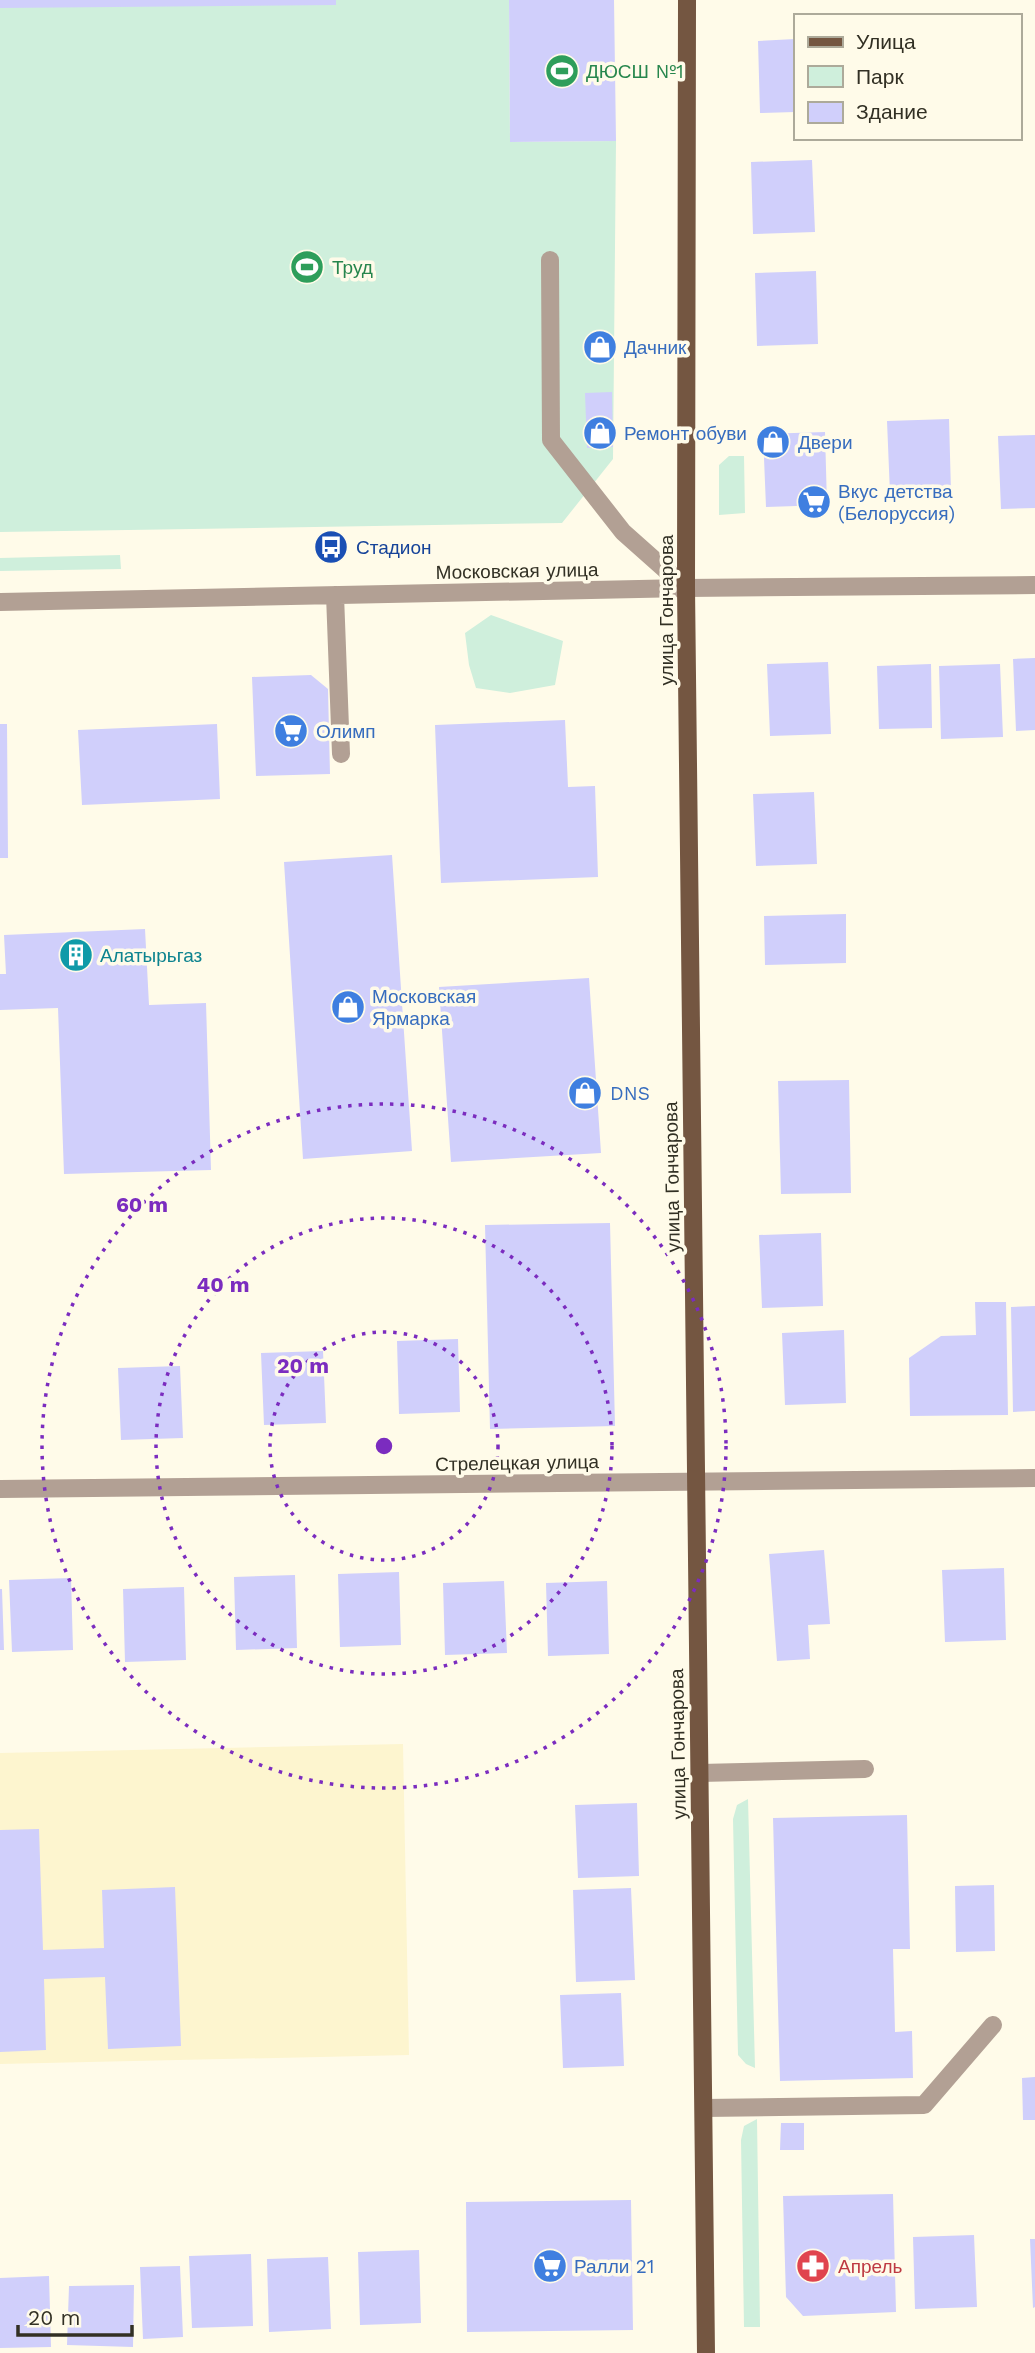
<svg xmlns="http://www.w3.org/2000/svg" width="1035" height="2353" viewBox="0 0 1035 2353" font-family="'Work Sans',sans-serif">
  <rect width="100%" height="100%" fill="#fffbe9"/>
  <!-- built -->
  <path fill="#fdf5cf" d="M 403,1744 L 409,2055 L 0,2064 L 0,1753 Z"/>
  <!-- green -->
  <path fill="#cfefdc" d="M 0,0 L 509,0 L 510,142 L 616,141 L 613,459 L 562,523 L 0,532 Z
    M 729,456 L 744,456 L 745,513 L 719,515 L 719,465 Z
    M 120,555 L 121,569 L 0,571 L 0,558 Z
    M 491,615 L 563,641 L 555,685 L 510,693 L 476,688 L 469,665 L 465,633 Z
    M 748,1799 L 755,2068 L 746,2064 L 738,2055 L 733,1819 L 737,1805 Z
    M 757,2119 L 760,2327 L 744,2327 L 741,2140 L 744,2126 Z"/>
  <!-- building -->
  <path fill="#d0cffb" d="M 0,0 L 336,0 L 336,5 L 0,8 Z
    M 509,0 L 614,0 L 616,141 L 510,142 Z
    M 795,39 L 795,112 L 760,113 L 758,41 Z
    M 812,160 L 815,232 L 753,234 L 751,162 Z
    M 816,271 L 818,344 L 757,346 L 755,273 Z
    M 612,392 L 613,447 L 587,448 L 585,393 Z
    M 949,419 L 951,492 L 890,494 L 887,421 Z
    M 825,432 L 827,505 L 766,507 L 763,434 Z
    M 1035,435 L 1035,508 L 1001,509 L 998,436 Z
    M 1035,658 L 1035,730 L 1016,731 L 1013,659 Z
    M 828,662 L 831,734 L 770,736 L 767,664 Z
    M 931,664 L 932,728 L 879,729 L 877,666 Z
    M 1000,664 L 1003,737 L 941,739 L 939,666 Z
    M 311,675 L 328,689 L 330,774 L 256,776 L 252,677 Z
    M 565,720 L 568,787 L 595,786 L 598,877 L 441,883 L 435,725 Z
    M 0,724 L 7,724 L 8,858 L 0,858 Z
    M 217,724 L 220,799 L 82,805 L 78,730 Z
    M 814,792 L 817,864 L 756,866 L 753,794 Z
    M 392,855 L 412,1151 L 303,1159 L 284,862 Z
    M 846,914 L 846,963 L 765,965 L 764,916 Z
    M 145,929 L 149,1005 L 206,1003 L 211,1170 L 64,1174 L 58,1008 L 0,1010 L 0,974 L 6,974 L 4,935 Z
    M 589,978 L 601,1153 L 451,1162 L 439,987 Z
    M 849,1080 L 851,1193 L 781,1194 L 778,1081 Z
    M 610,1223 L 615,1426 L 490,1429 L 485,1225 Z
    M 821,1233 L 823,1306 L 762,1308 L 759,1235 Z
    M 975,1302 L 1006,1302 L 1008,1415 L 910,1416 L 909,1358 L 941,1336 L 976,1335 Z
    M 1035,1306 L 1035,1411 L 1013,1412 L 1011,1307 Z
    M 844,1330 L 846,1403 L 785,1405 L 782,1333 Z
    M 458,1339 L 460,1412 L 399,1414 L 397,1341 Z
    M 323,1351 L 326,1423 L 264,1425 L 261,1353 Z
    M 180,1366 L 183,1438 L 121,1440 L 118,1368 Z
    M 824,1550 L 830,1624 L 808,1625 L 810,1659 L 777,1661 L 769,1554 Z
    M 1004,1568 L 1006,1640 L 945,1642 L 942,1570 Z
    M 399,1572 L 401,1645 L 340,1647 L 338,1574 Z
    M 295,1575 L 297,1648 L 236,1650 L 234,1577 Z
    M 71,1578 L 73,1650 L 12,1652 L 9,1580 Z
    M 504,1581 L 507,1653 L 445,1655 L 443,1583 Z
    M 607,1581 L 609,1654 L 548,1656 L 546,1583 Z
    M 184,1587 L 186,1660 L 125,1662 L 123,1589 Z
    M 0,1589 L 2,1589 L 4,1650 L 0,1650 Z
    M 637,1803 L 639,1876 L 578,1878 L 575,1805 Z
    M 907,1815 L 910,1949 L 893,1949 L 895,2032 L 912,2031 L 913,2078 L 780,2081 L 773,1818 Z
    M 39,1829 L 43,1950 L 104,1948 L 102,1890 L 175,1887 L 181,2046 L 108,2049 L 105,1977 L 44,1979 L 46,2050 L 0,2052 L 0,1830 Z
    M 994,1885 L 995,1951 L 956,1952 L 955,1886 Z
    M 631,1888 L 635,1980 L 576,1982 L 573,1890 Z
    M 621,1993 L 624,2066 L 563,2068 L 560,1995 Z
    M 1035,2077 L 1035,2120 L 1023,2120 L 1022,2078 Z
    M 781,2123 L 804,2123 L 804,2150 L 780,2150 Z
    M 893,2194 L 896,2312 L 803,2316 L 786,2297 L 783,2196 Z
    M 631,2200 L 633,2330 L 467,2332 L 466,2202 Z
    M 974,2235 L 977,2307 L 915,2309 L 913,2237 Z
    M 1030,2239 L 1035,2239 L 1035,2307 L 1033,2308 Z
    M 419,2250 L 421,2323 L 360,2325 L 358,2252 Z
    M 251,2254 L 253,2326 L 192,2328 L 189,2256 Z
    M 328,2257 L 331,2329 L 269,2332 L 267,2259 Z
    M 180,2266 L 183,2337 L 143,2339 L 140,2267 Z
    M 49,2276 L 51,2347 L 0,2348 L 0,2278 Z
    M 134,2285 L 133,2347 L 67,2345 L 69,2286 Z"/>
  <g fill="none" stroke-linecap="round" stroke-linejoin="round">
    <!-- minor -->
    <path stroke="#b2a094" stroke-width="18" d="M 550,260 L 551,440 L 623,532 L 686,588
      M 335,595 L 341,754
      M 0,602 L 686,588 L 1035,585
      M 0,1489 L 1035,1478
      M 700,1773 L 865,1769
      M 704,2108 L 924,2105 L 993,2025"/>
    <!-- major -->
    <path stroke="#745641" stroke-width="18" d="M 687,0 L 686,588 L 706,2353"/>
  </g>
  <!-- distance rings -->
  <g fill="none" stroke="#7b2cbf" stroke-width="3.5" stroke-dasharray="3.5 7">
    <circle cx="384" cy="1446" r="114"/>
    <circle cx="384" cy="1446" r="228"/>
    <circle cx="384" cy="1446" r="342"/>
  </g>
  <!-- icons -->
  <defs>
    <g id="stadium-disc" transform="scale(1.75)"><circle r="9.5" fill="#2e9e5b" stroke="#fffbe9"/><path d="M0-5a6.5 5 0 1 0 0 10a6.5 5 0 1 0 0-10ZM-3.5-1.8h7v3.6h-7Z" fill="#fff"/></g>
    <g id="shop-disc" transform="scale(1.75)"><circle r="9.5" fill="#3f7fe0" stroke="#fffbe9"/><path d="M-5-2.5h2.3a2.7 3.5 0 0 1 5.4 0H5L5.5 6h-11ZM-1.5-2.5h3a1.5 2.3 0 0 0-3 0Z" fill="#fff"/></g>
    <g id="supermarket-disc" transform="scale(1.75)"><circle r="9.5" fill="#3f7fe0" stroke="#fffbe9"/><path d="M-6-5.5h2.5l.6 2H6L4.5 2H-2.5L-4.4-4H-6ZM-1.5 3.2a1.3 1.3 0 1 0 .1 0ZM3 3.2a1.3 1.3 0 1 0 .1 0Z" fill="#fff"/></g>
    <g id="bus-disc" transform="scale(1.75)"><circle r="9.5" fill="#1a4fb4" stroke="#fffbe9"/><path d="M-5-6H5V4H4V6H2V4H-2V6H-4V4H-5ZM-3.5-4V0h7V-4ZM-3.5 1.2v1.5H-2V1.2ZM2 1.2v1.5H3.5V1.2Z" fill="#fff"/></g>
    <g id="building-disc" transform="scale(1.75)"><circle r="9.5" fill="#0f9aa8" stroke="#fffbe9"/><path d="M-4-6H4V6H1V3H-1V6H-4ZM-2.5-4.3h1.7v1.8h-1.7ZM.8-4.3h1.7v1.8H.8ZM-2.5-1h1.7V.8h-1.7ZM.8-1h1.7V.8H.8Z" fill="#fff"/></g>
    <g id="pharmacy-disc" transform="scale(1.75)"><circle r="9.5" fill="#e0444e" stroke="#fffbe9"/><path d="M-2-6h4v4h4v4h-4v4h-4v-4h-4v-4h4Z" fill="#fff"/></g>
  </defs>
  <g fill-rule="evenodd">
    <use href="#stadium-disc" x="562" y="71"/>
    <use href="#stadium-disc" x="307" y="267"/>
    <use href="#shop-disc" x="600" y="347"/>
    <use href="#shop-disc" x="600" y="433"/>
    <use href="#shop-disc" x="773" y="442"/>
    <use href="#supermarket-disc" x="814" y="502"/>
    <use href="#bus-disc" x="331" y="547"/>
    <use href="#supermarket-disc" x="291" y="731"/>
    <use href="#building-disc" x="76" y="955"/>
    <use href="#shop-disc" x="348" y="1007"/>
    <use href="#shop-disc" x="585" y="1093"/>
    <use href="#supermarket-disc" x="550" y="2266"/>
    <use href="#pharmacy-disc" x="813" y="2266"/>
  </g>
  <g text-anchor="middle" dominant-baseline="central" stroke-width="7" stroke-linejoin="round" paint-order="stroke">
    <!-- leisure labels -->
    <g font-size="19" fill="#27864d" stroke="#fffbe9" text-anchor="start">
      <text x="586" y="71">ДЮСШ №1</text>
      <text x="332" y="267">Труд</text>
    </g>
    <!-- shop labels -->
    <g font-size="19" fill="#366cbe" stroke="#fffbe9" text-anchor="start">
      <text x="624" y="347">Дачник</text>
      <text x="624" y="433">Ремонт обуви</text>
      <text x="798" y="442">Двери</text>
      <text x="838" y="491">Вкус детства<tspan x="838" dy="22">(Белоруссия)</tspan></text>
      <text x="316" y="731">Олимп</text>
      <text x="372" y="996">Московская<tspan x="372" dy="22">Ярмарка</tspan></text>
      <text x="610" y="1093">DNS</text>
      <text x="574" y="2266">Ралли 21</text>
    </g>
    <!-- transit labels -->
    <g font-size="19" fill="#164399" stroke="#fffbe9" text-anchor="start">
      <text x="356" y="547">Стадион</text>
    </g>
    <!-- street labels -->
    <g font-size="19" fill="#323024" stroke="#fffbe9">
      <text transform="translate(517 571) rotate(-1)">Московская улица</text>
      <text transform="translate(666 610) rotate(-90)">улица Гончарова</text>
      <text transform="translate(672 1177) rotate(-91)">улица Гончарова</text>
      <text transform="translate(517 1463) rotate(-1)">Стрелецкая улица</text>
      <text transform="translate(678 1744) rotate(-91)">улица Гончарова</text>
    </g>
    <!-- culture labels -->
    <g font-size="19" fill="#0d838f" stroke="#fffbe9" text-anchor="start">
      <text x="100" y="955">Алатырьгаз</text>
    </g>
    <!-- health labels -->
    <g font-size="19" fill="#be3a42" stroke="#fffbe9" text-anchor="start">
      <text x="838" y="2266">Апрель</text>
    </g>
  </g>
  <circle cx="384" cy="1446" r="10" fill="#7b2cbf" stroke="#fffbe9" stroke-width="3.5"/>
  <g font-size="21" text-anchor="middle" font-weight="bold" fill="#7b2cbf" stroke="#fffbe9" stroke-width="7" stroke-linejoin="round" paint-order="stroke">
    <text x="142" y="1212">60 m</text>
    <text x="223" y="1292">40 m</text>
    <text x="303" y="1373">20 m</text>
  </g>
  <!-- legend -->
  <rect x="794" y="14" width="228" height="126" fill="#fffbe9" stroke="#adaa9a" stroke-width="2"/>
  <rect x="808" y="37" width="35" height="10" fill="#745641" stroke="#adaa9a" stroke-width="2"/>
  <text x="856" y="49" font-size="21" fill="#323024">Улица</text>
  <rect x="808" y="66" width="35" height="21" fill="#cfefdc" stroke="#adaa9a" stroke-width="2"/>
  <text x="856" y="84" font-size="21" fill="#323024">Парк</text>
  <rect x="808" y="102" width="35" height="21" fill="#d0cffb" stroke="#adaa9a" stroke-width="2"/>
  <text x="856" y="119" font-size="21" fill="#323024">Здание</text>
  <!-- scale -->
  <path d="M18 2325v10h114v-10" fill="none" stroke="#323024" stroke-width="3.5"/>
  <text x="28" y="2325" font-size="21" fill="#323024" stroke="#fffbe9" stroke-width="5" paint-order="stroke">20 m</text>
</svg>
